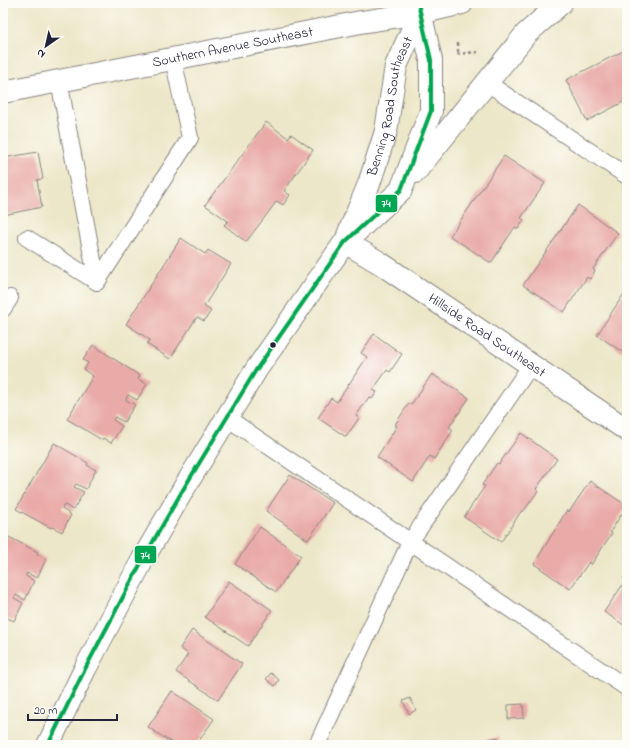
<svg xmlns="http://www.w3.org/2000/svg" width="630" height="748" viewBox="0 0 630 748" font-family="'Indie Flower',sans-serif">
  <rect width="100%" height="100%" fill="#fdfcf7"/>
  <filter id="ink" filterUnits="userSpaceOnUse"><feTurbulence type="fractalNoise" baseFrequency=".025" numOctaves="2"/><feDisplacementMap in="SourceGraphic" scale="8" xChannelSelector="R" yChannelSelector="G"/><feConvolveMatrix kernelMatrix="1 2 1 2 8 2 1 2 1" color-interpolation-filters="sRGB"/></filter>
  <filter id="wash" filterUnits="userSpaceOnUse"><feTurbulence type="fractalNoise" baseFrequency=".012" numOctaves="4" result="noise"/><feDisplacementMap in="SourceGraphic" scale="16" xChannelSelector="R" yChannelSelector="G"/><feGaussianBlur stdDeviation="0.9" result="paint"/><feColorMatrix in="noise" values="0 0 0 0 0 0 0 0 0 0 0 0 0 0 0 0 0 1.4 0 .05"/><feComposite in="paint" operator="in"/></filter>
  <g filter="url(#wash)">
    <rect width="100%" height="100%" fill="#ede7c9"/>
    <g id="blocks">
      <!-- building -->
      <path fill="#e9aba8" d="M 627,49 L 627,100 L 587,121 L 566,80 Z
        M 266,122 L 288,138 L 291,134 L 313,150 L 284,191 L 290,195 L 283,205 L 277,201 L 246,242 L 224,225 L 228,221 L 205,205 Z
        M 38,152 L 43,179 L 37,180 L 42,207 L 3,215 L 3,158 Z
        M 504,156 L 545,183 L 521,218 L 524,220 L 518,229 L 515,227 L 491,263 L 450,236 Z
        M 578,205 L 618,233 L 593,269 L 595,271 L 590,279 L 587,277 L 564,312 L 523,285 Z
        M 181,238 L 205,254 L 208,250 L 231,264 L 204,306 L 211,311 L 204,321 L 197,317 L 170,359 L 147,344 L 150,340 L 126,324 Z
        M 627,289 L 627,355 L 597,335 Z
        M 374,334 L 402,354 L 390,372 L 387,370 L 373,390 L 377,392 L 372,399 L 369,397 L 356,416 L 359,418 L 346,437 L 318,418 L 331,398 L 337,402 L 367,357 L 361,353 Z
        M 93,345 L 140,376 L 138,379 L 147,384 L 137,400 L 128,395 L 127,397 L 126,400 L 135,405 L 124,422 L 115,417 L 113,420 L 122,426 L 111,443 L 103,438 L 102,440 L 67,419 L 93,376 L 84,370 L 88,363 L 83,360 Z
        M 432,374 L 469,398 L 449,427 L 453,430 L 434,459 L 430,456 L 413,482 L 377,457 L 397,426 L 395,425 L 398,420 L 409,403 L 411,405 Z
        M 521,433 L 557,459 L 536,489 L 538,491 L 523,512 L 522,510 L 501,542 L 464,517 L 485,486 L 482,485 L 497,463 L 499,464 Z
        M 54,443 L 88,463 L 87,465 L 96,470 L 86,489 L 76,484 L 75,485 L 74,487 L 84,492 L 73,510 L 65,505 L 63,506 L 62,509 L 71,515 L 62,532 L 52,527 L 51,528 L 16,509 Z
        M 290,475 L 333,503 L 308,540 L 266,511 Z
        M 590,481 L 627,506 L 610,532 L 612,533 L 591,565 L 589,562 L 570,589 L 534,564 L 567,510 L 569,512 Z
        M 260,527 L 301,556 L 276,592 L 235,564 Z
        M 3,534 L 38,552 L 37,554 L 46,559 L 37,578 L 27,573 L 26,575 L 26,576 L 34,581 L 25,600 L 16,595 L 14,598 L 23,603 L 14,621 L 5,617 L 3,619 Z
        M 627,573 L 627,627 L 604,612 L 626,580 L 623,578 Z
        M 229,581 L 272,610 L 248,646 L 205,617 Z
        M 192,630 L 242,664 L 218,700 L 176,672 L 188,654 L 180,648 Z
        M 271,673 L 279,680 L 275,686 L 266,679 Z
        M 172,691 L 214,719 L 196,745 L 175,745 L 148,727 Z
        M 410,698 L 416,710 L 409,714 L 403,701 Z
        M 523,704 L 524,718 L 508,719 L 508,705 Z
        M 498,737 L 500,745 L 478,745 L 477,742 Z"/>
    </g>
  </g>
  <g filter="url(#ink)">
    <use href="#blocks" fill-opacity="0" stroke="#888482" stroke-width="1"/>
    <g fill="none" stroke-linecap="round" stroke-linejoin="round">
      <!-- service casing -->
      <g stroke="#888482" stroke-width="18">
        <path id="service" d="M 59,81 L 97,282
          M 486,82 L 627,176
          M 27,238 L 97,282
          M 97,282 L 190,138 L 173,58
          M 3,309 L 10,298
          M 227,418 L 627,688
          M 317,745 L 410,542 L 531,365"/>
      </g>
      <!-- minor casing -->
      <g stroke="#888482" stroke-width="24">
        <g id="minor">
          <path id="s1" d="M 345,242 L 380,263 L 627,430"/>
        </g>
      </g>
      <!-- secondary casing -->
      <g stroke="#888482" stroke-width="24">
        <g id="secondary">
          <path id="s2" d="M 3,92 L 361,22 L 420,13 L 462,3"/>
          <path d="M 415,172 L 526,34 L 561,3"/>
          <path id="s3" d="M 348,235 L 369,184 L 386,131 L 396,66 L 420,13"/>
          <path d="M 48,745 L 85,669 L 143,559 L 184,488 L 256,370 L 345,242 L 401,190 L 431,111 L 431,60 L 418,3"/>
        </g>
      </g>
      <!-- path -->
      <path stroke="#888482" stroke-width="2.5" stroke-dasharray="3 3" stroke-linecap="butt" d="M 458,43 L 458,53
        M 457,54 L 478,52"/>
      <!-- service -->
      <use href="#service" stroke="#fff" stroke-width="16"/>
      <!-- minor -->
      <use href="#minor" stroke="#fff" stroke-width="22"/>
      <!-- secondary -->
      <use href="#secondary" stroke="#fff" stroke-width="22"/>
      <!-- bus-1 casing -->
      <g stroke="#fdfcf7" stroke-width="7">
        <path id="bus-1" d="M 48,745 L 85,669 L 143,559 L 184,488 L 256,370 L 345,242 L 401,190 L 431,111 L 431,60 L 418,3"/>
      </g>
      <!-- bus-1 -->
      <use href="#bus-1" stroke="#00a651" stroke-width="4"/>
    </g>
  </g>
  <!-- markers -->
  <circle fill="#22223b" stroke="#fdfcf7" stroke-width="1.5" cx="273" cy="345" r="3.5"/>
  <g text-anchor="middle" dominant-baseline="central" stroke-width="3" stroke-linejoin="round" paint-order="stroke">
    <!-- street labels -->
    <g font-size="14" fill="#22223b" stroke="#fdfcf7">
      <text stroke="none"><textPath href="#s2" startOffset="234">Southern Avenue Southeast</textPath></text>
      <text stroke="none"><textPath href="#s3" startOffset="136">Benning Road Southeast</textPath></text>
      <text stroke="none"><textPath href="#s1" startOffset="170">Hillside Road Southeast</textPath></text>
    </g>
  </g>
  <g stroke="#fdfcf7" stroke-width="1.5">
    <rect x="375" y="194" width="23" height="19" rx="4" fill="#00a651"/>
    <rect x="134" y="545" width="23" height="19" rx="4" fill="#00a651"/>
  </g>
  <g font-size="11" text-anchor="middle" font-weight="bold" fill="#fff">
    <text x="386" y="207">74</text>
    <text x="145" y="559">74</text>
  </g>
  <!-- margin -->
  <rect width="630" height="748" fill="none" stroke="#fdfcf7" stroke-width="16"/>
  <!-- north arrow -->
  <g transform="translate(46 46) rotate(214)" stroke="#fdfcf7" stroke-width="3" paint-order="stroke">
  <path d="M0-3L7 15L0 10L-7 15Z" fill="#22223b"/>
  <text y="-6" font-size="11" font-weight="bold" text-anchor="middle" fill="#22223b">N</text>
  </g>
  <!-- scale -->
  <path d="M28 714v6h89v-6" fill="none" stroke="#22223b" stroke-width="2"/>
  <text x="34" y="714" font-size="12" fill="#22223b" stroke="#fdfcf7" stroke-width="3" paint-order="stroke">20 m</text>
</svg>
